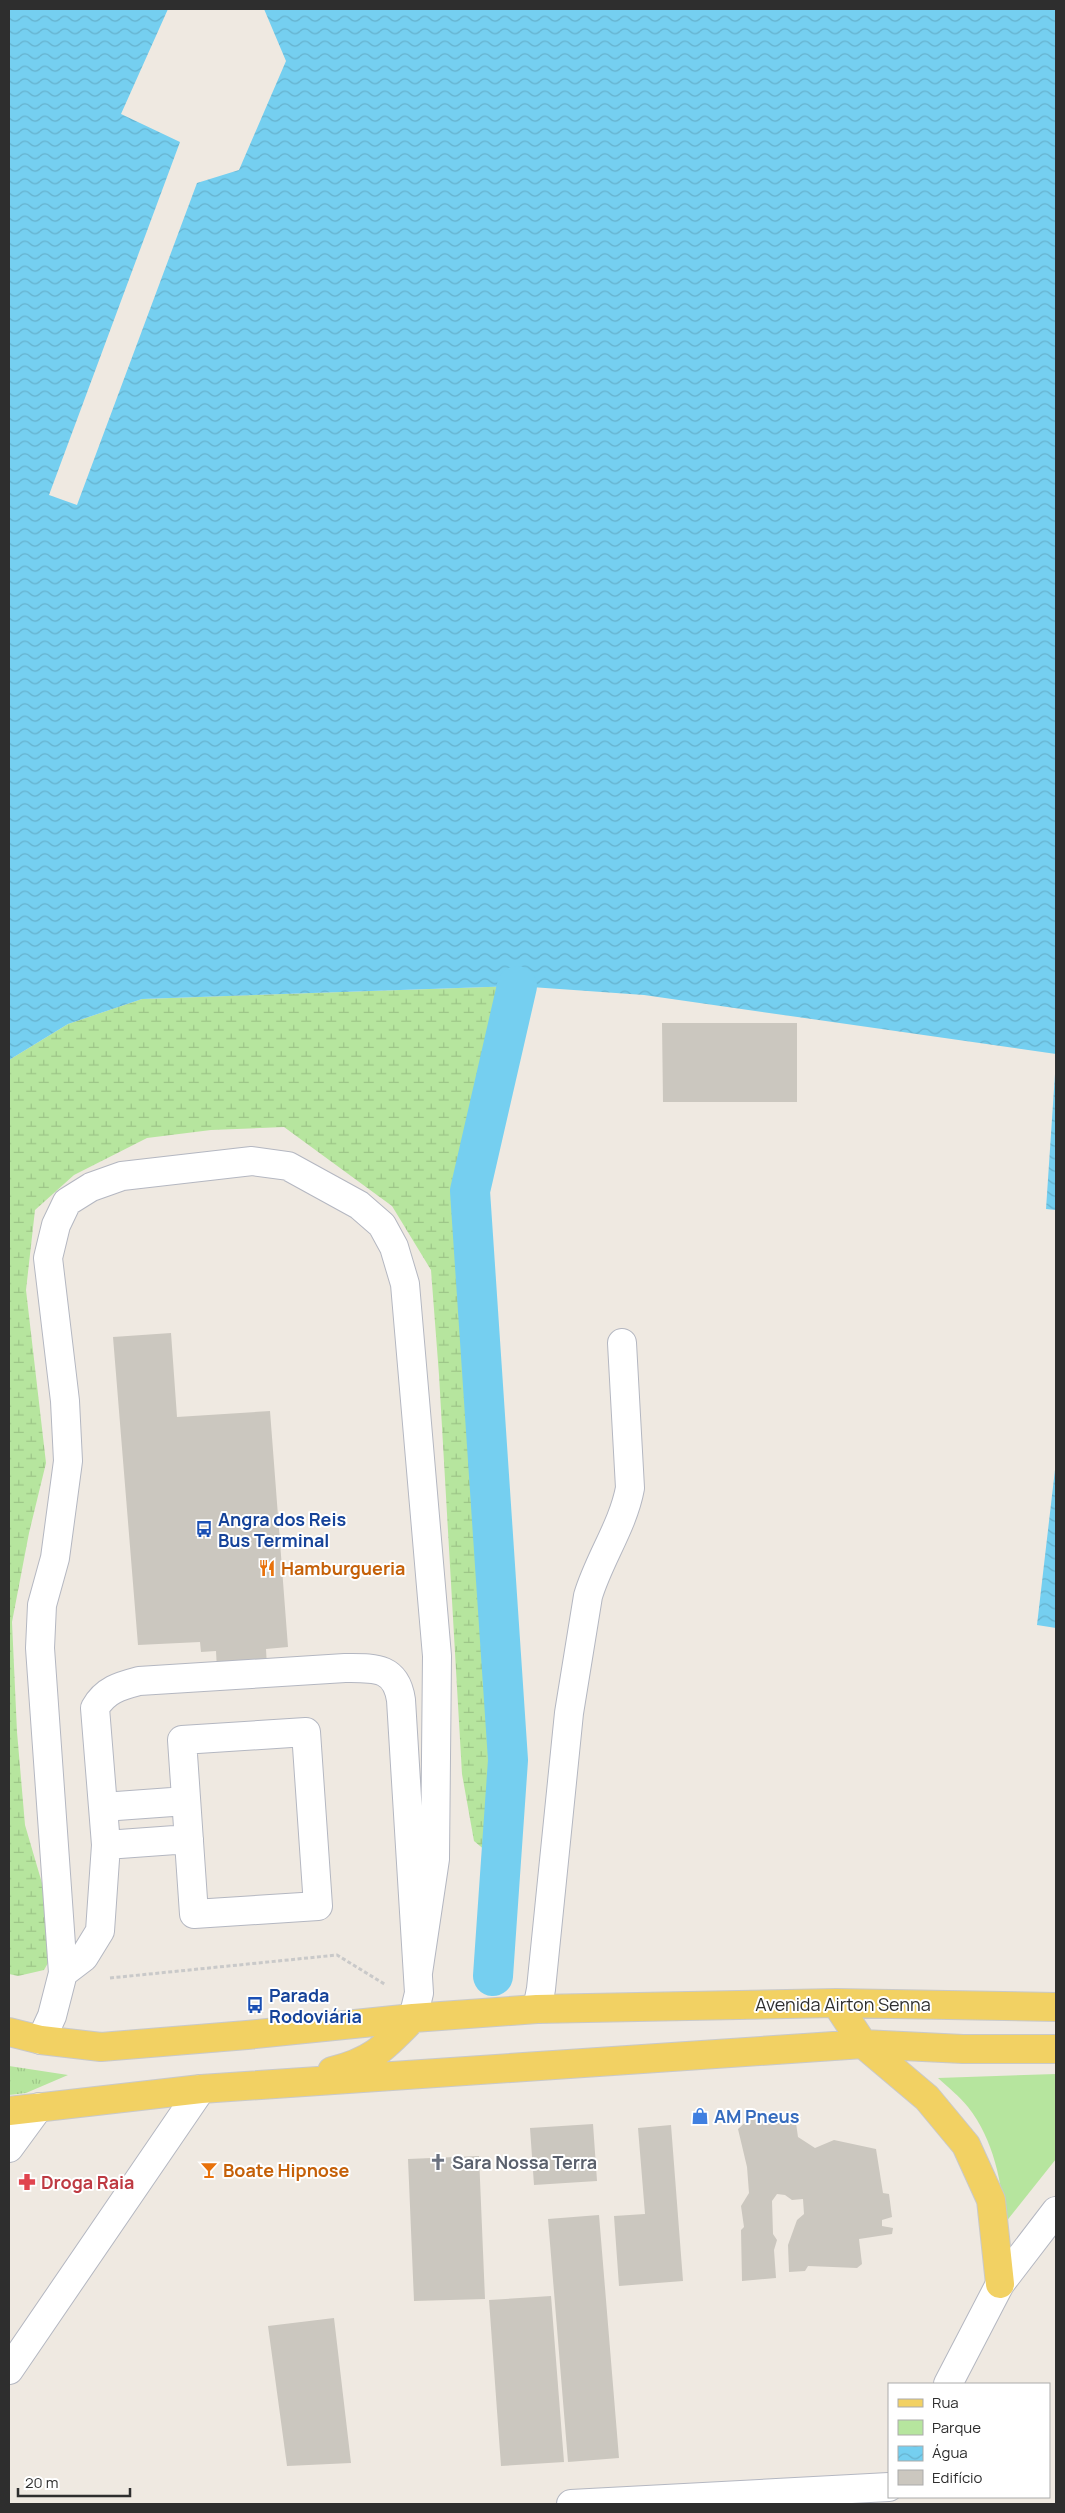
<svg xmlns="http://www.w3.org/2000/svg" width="1065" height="2513" viewBox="0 0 1065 2513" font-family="Manrope,sans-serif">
  <defs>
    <pattern id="grass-tufts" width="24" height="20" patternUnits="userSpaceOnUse" patternTransform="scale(1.25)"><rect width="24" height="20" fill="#b6e59e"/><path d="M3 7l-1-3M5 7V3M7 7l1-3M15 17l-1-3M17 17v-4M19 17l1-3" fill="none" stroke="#9dc588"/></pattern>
    <pattern id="wetland-marsh" width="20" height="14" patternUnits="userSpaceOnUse" patternTransform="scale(1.25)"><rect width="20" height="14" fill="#b6e59e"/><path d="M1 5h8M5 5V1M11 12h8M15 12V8" fill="none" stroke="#9dc588"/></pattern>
    <pattern id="water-waves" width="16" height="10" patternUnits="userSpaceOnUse" patternTransform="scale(1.25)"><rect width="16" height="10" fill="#75cff0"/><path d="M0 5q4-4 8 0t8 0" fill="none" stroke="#66b2ce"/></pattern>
  </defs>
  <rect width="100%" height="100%" fill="#efe9e1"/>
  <!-- grass -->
  <path fill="url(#grass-tufts)" d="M 9,2066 L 68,2075 L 26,2093 L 9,2095 Z"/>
  <!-- wetland -->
  <path fill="url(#wetland-marsh)" d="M 517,986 L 470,1191 L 508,1760 L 502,1844 L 486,1851 L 474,1841 L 462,1774 L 439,1375 L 431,1270 L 392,1206 L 284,1127 L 211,1130 L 147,1138 L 74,1175 L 35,1210 L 26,1290 L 46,1463 L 29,1533 L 12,1622 L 17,1732 L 25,1825 L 44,1890 L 56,1949 L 44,1970 L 18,1976 L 9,1974 L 9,1060 L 68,1024 L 142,999 Z"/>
  <!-- park -->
  <path fill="#b6e59e" d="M 1056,2074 L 1056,2159 L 1005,2223 C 1002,2183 994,2140 968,2107 C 960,2097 948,2087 938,2078 Z"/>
  <!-- water -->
  <path fill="url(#water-waves)" d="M 9,9 L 168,9 L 121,114 L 180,142 L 49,495 L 77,505 L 197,183 L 239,170 L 286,61 L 264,9 L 1056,9 L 1056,1054 L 644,995 L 517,986 L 142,999 L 68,1024 L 9,1060 Z
    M 1056,1059 L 1056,1210 L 1046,1209 Z
    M 1056,1461 L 1056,1628 L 1037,1625 Z"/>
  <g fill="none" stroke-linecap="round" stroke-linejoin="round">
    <!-- canal -->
    <path stroke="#75cff0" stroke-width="40" d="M 493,1976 L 508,1760 L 470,1191 L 517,986"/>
  </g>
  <!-- building -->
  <path fill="#cbc7bf" d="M 662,1023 L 797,1023 L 797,1102 L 663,1102 Z
    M 171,1333 L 177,1417 L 270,1411 L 288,1647 L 266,1649 L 267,1667 L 217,1670 L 216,1651 L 201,1652 L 200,1642 L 138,1645 L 113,1337 Z
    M 791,2114 L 795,2116 L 798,2137 L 815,2148 L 834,2140 L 876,2149 L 883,2193 L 889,2194 L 892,2217 L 882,2220 L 882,2226 L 893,2228 L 892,2234 L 859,2239 L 862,2264 L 857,2268 L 808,2266 L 805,2271 L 789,2272 L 788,2245 L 797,2220 L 804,2214 L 803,2199 L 792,2200 L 785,2195 L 777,2194 L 772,2201 L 773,2234 L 777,2240 L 774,2250 L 776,2278 L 742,2281 L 741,2230 L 744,2227 L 741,2206 L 749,2193 L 747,2167 L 738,2129 L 751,2117 L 781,2115 L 788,2118 Z
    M 593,2124 L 597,2181 L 534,2185 L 530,2128 Z
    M 671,2125 L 683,2281 L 619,2286 L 614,2216 L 645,2214 L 638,2128 Z
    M 479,2156 L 485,2299 L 414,2301 L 408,2159 Z
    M 599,2215 L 619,2458 L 568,2462 L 548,2219 Z
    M 551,2296 L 564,2462 L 501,2466 L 489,2300 Z
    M 334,2318 L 351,2463 L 287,2466 L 268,2326 Z"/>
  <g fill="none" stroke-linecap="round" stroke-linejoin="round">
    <!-- minor casing -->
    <g stroke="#b4b7c1" stroke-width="30">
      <path id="minor" d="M 306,1732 L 318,1906 L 194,1914 L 182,1740 Z
        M 186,1801 L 103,1807 L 106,1845 L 189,1839
        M 103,1807 L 95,1708 C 105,1690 120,1686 139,1681 L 345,1668 C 374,1668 396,1666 401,1700 L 419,1993 L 413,2018
        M 63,1973 L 84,1957 L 100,1931 L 106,1845
        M 537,2009 L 541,1989 L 569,1713 L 588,1596 C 599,1559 623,1526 630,1488 L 622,1343
        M 41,2040 L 52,2016 L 63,1973 L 40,1648 L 42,1605 L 55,1558 L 68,1461 L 65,1401 L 48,1258 L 56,1225 L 67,1202 L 91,1187 L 122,1176 L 252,1161 L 288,1166 L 359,1205 L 382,1225 L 394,1247 L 405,1284 L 437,1656 L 435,1859 L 418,1973
        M 9,2148 L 39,2107
        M 9,2370 L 201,2089
        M 948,2384 L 1000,2284 L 1056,2211
        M 571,2504 L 889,2487"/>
    </g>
    <!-- major casing -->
    <g stroke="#c9c9c9" stroke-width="30">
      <path id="major" d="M 836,2003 L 863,2044 L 927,2098 L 966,2145 L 991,2200 L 1000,2284
        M 9,2032 L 41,2040 L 101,2047 L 247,2035 L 413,2018 L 537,2009 L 836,2003 L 1056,2007
        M 332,2071 C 373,2061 385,2047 413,2018
        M 9,2111 L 201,2089 L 863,2044 L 963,2049 L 1056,2049"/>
    </g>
    <!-- path -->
    <path stroke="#c9c9c9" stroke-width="3" stroke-dasharray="4 2.5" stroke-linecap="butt" d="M 110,1978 L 337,1955 L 386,1985"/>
    <!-- minor -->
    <use href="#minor" stroke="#fff" stroke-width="28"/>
    <!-- major -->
    <use href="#major" stroke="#f2d163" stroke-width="28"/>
  </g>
  <!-- icons -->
  <defs>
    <g id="bus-bare" transform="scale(1.35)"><path d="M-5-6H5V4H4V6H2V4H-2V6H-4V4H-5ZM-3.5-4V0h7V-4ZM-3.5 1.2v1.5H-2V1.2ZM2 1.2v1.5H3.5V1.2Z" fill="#1a4fb4" stroke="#fff" stroke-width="2.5" paint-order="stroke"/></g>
    <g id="restaurant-bare" transform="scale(1.35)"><path d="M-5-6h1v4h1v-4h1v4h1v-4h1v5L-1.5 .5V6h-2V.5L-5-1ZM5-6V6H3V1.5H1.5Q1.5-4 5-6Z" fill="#e8710a" stroke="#fff" stroke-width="2.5" paint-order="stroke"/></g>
    <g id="shop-bare" transform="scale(1.35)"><path d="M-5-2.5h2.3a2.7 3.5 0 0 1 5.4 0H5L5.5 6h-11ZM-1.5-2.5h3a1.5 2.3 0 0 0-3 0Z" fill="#3f7fe0" stroke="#fff" stroke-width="2.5" paint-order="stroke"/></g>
    <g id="church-bare" transform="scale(1.35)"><path d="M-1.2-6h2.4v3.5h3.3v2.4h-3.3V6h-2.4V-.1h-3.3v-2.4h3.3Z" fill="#6b7280" stroke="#fff" stroke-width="2.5" paint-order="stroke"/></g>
    <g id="bar-bare" transform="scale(1.35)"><path d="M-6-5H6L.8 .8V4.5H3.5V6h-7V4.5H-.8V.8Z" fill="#e8710a" stroke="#fff" stroke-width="2.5" paint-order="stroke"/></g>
    <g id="pharmacy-bare" transform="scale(1.35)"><path d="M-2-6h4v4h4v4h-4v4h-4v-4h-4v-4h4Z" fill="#e0444e" stroke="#fff" stroke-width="2.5" paint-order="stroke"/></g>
  </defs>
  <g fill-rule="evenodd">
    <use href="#bus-bare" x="204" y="1529"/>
    <use href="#restaurant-bare" x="267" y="1568"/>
    <use href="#bus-bare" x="255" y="2005"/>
    <use href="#shop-bare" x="700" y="2116"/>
    <use href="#church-bare" x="438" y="2162"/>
    <use href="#bar-bare" x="209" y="2170"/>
    <use href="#pharmacy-bare" x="27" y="2182"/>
  </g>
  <g text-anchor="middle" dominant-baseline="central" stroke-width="4" stroke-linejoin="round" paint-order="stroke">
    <!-- transit labels -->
    <g font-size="18" font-weight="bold" fill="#164399" stroke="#fff" text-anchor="start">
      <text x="218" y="1519">Angra dos Reis<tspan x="218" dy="21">Bus Terminal</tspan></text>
      <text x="269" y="1995">Parada<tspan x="269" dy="21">Rodoviária</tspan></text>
    </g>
    <!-- food labels -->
    <g font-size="18" font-weight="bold" fill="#c56008" stroke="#fff" text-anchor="start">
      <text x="281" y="1568">Hamburgueria</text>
      <text x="223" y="2170">Boate Hipnose</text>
    </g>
    <!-- street labels -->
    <g font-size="18" fill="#2e2e2e" stroke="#fff">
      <text x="843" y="2004">Avenida Airton Senna</text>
    </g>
    <!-- shop labels -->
    <g font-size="18" font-weight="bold" fill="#366cbe" stroke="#fff" text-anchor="start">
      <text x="714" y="2116">AM Pneus</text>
    </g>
    <!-- worship labels -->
    <g font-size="18" font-weight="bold" fill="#5b616d" stroke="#fff" text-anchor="start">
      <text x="452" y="2162">Sara Nossa Terra</text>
    </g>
    <!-- health labels -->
    <g font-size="18" font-weight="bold" fill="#be3a42" stroke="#fff" text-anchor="start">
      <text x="41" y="2182">Droga Raia</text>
    </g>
  </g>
  <!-- border -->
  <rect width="1065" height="2513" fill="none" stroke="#2e2e2e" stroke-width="20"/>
  <!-- legend -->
  <rect x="888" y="2383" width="162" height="115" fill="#ffffff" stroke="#ababab"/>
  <rect x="898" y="2399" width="25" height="8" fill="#f2d163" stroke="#ababab"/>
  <text x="932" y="2408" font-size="15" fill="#2e2e2e">Rua</text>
  <rect x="898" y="2420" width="25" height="15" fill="#b6e59e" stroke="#ababab"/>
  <text x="932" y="2433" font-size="15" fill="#2e2e2e">Parque</text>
  <rect x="898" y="2446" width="25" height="15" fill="url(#water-waves)" stroke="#ababab"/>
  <text x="932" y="2458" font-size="15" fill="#2e2e2e">Água</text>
  <rect x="898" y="2470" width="25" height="15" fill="#cbc7bf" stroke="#ababab"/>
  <text x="932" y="2483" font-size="15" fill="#2e2e2e">Edifício</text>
  <!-- scale -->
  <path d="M18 2488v8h112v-8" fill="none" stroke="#2e2e2e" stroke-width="2.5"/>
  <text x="25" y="2488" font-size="15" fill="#2e2e2e" stroke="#ffffff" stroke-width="4" paint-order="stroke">20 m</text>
</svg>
